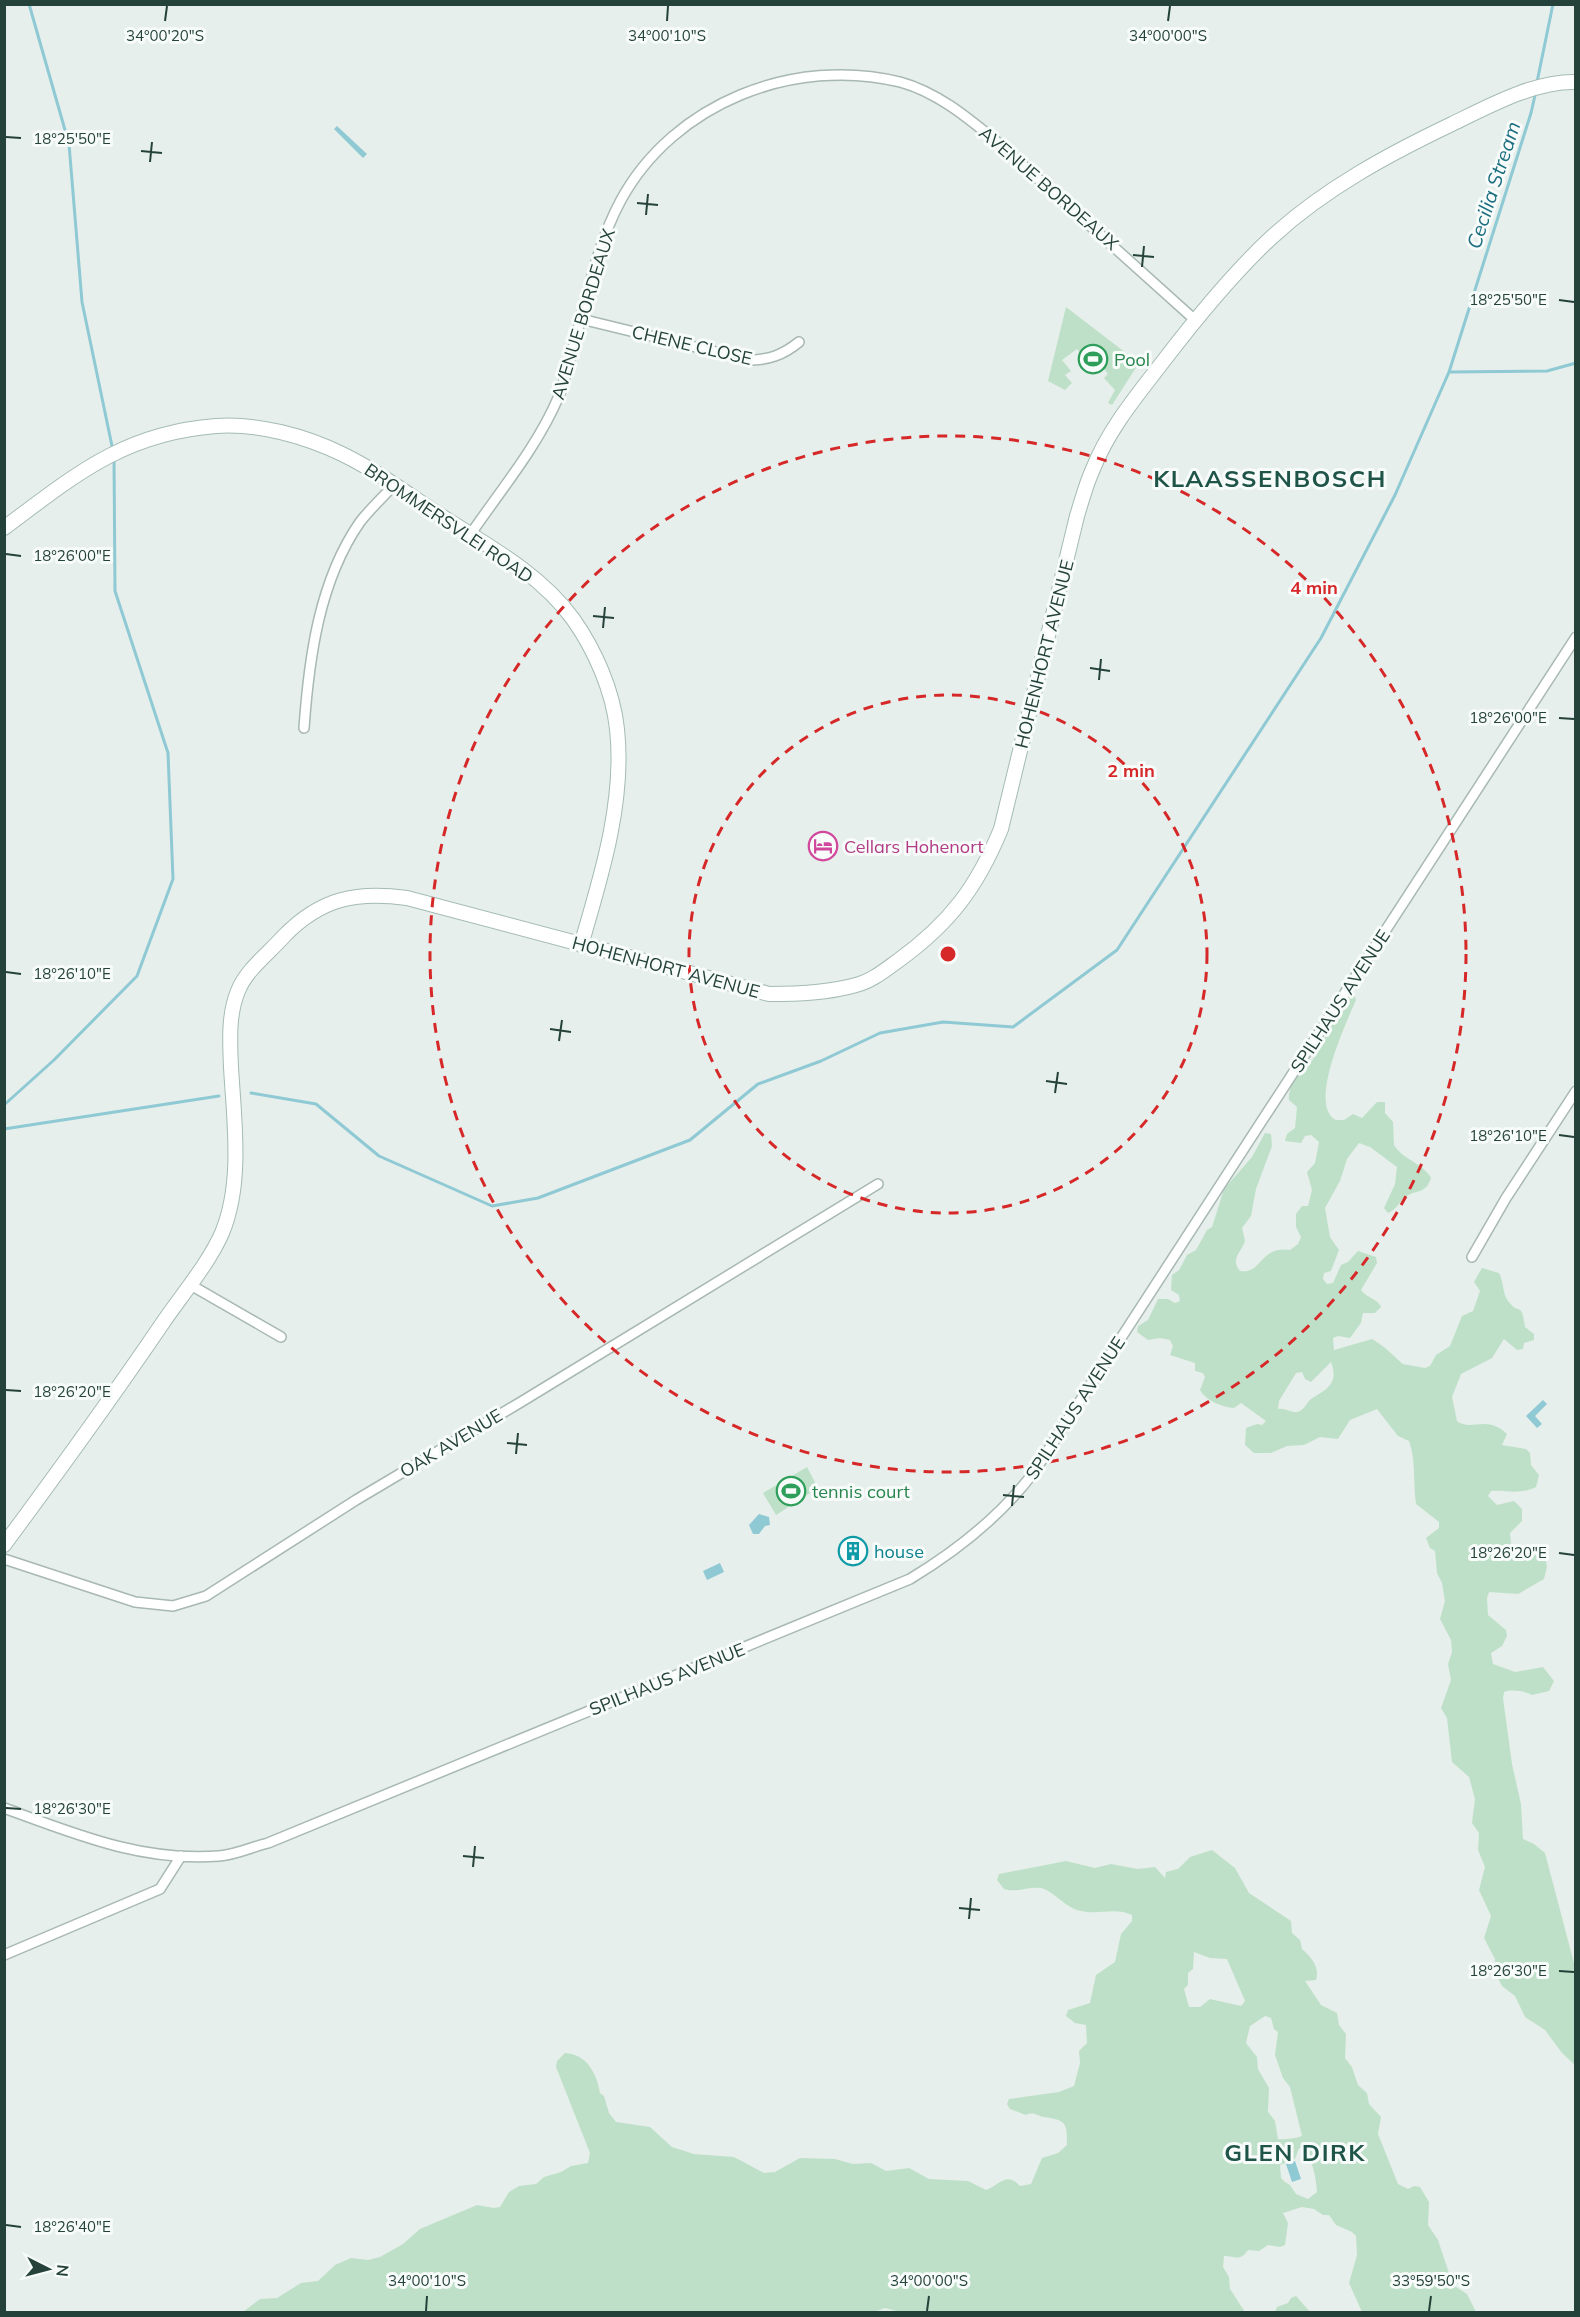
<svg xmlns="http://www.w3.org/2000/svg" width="1580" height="2317" viewBox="0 0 1580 2317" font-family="Mulish,sans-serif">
  <rect width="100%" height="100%" fill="#e6efeb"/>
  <!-- green -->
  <path fill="#bfe0c8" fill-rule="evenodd" d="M 1066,307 L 1139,363 L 1112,405 L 1108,403 L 1115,390 L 1104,378 L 1108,374 L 1091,353 L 1084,357 L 1077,349 L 1062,360 L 1071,371 L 1065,375 L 1072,383 L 1065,390 L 1048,381 Z
    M 1354,994 L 1356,1000 C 1347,1021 1307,1106 1336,1120 L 1344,1120 L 1353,1114 L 1362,1118 L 1377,1102 L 1385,1102 L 1385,1113 L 1393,1122 L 1394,1145 C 1403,1160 1423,1163 1431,1178 C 1426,1195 1415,1189 1406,1197 C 1399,1202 1396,1210 1388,1213 L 1384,1208 L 1395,1184 L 1397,1167 L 1370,1147 L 1359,1143 L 1347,1159 L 1340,1181 L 1325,1208 L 1330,1237 L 1339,1250 L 1331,1271 L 1324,1273 L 1323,1279 L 1327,1284 L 1333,1283 L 1341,1265 L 1348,1262 L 1358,1251 L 1376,1257 L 1377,1263 L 1361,1290 C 1367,1298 1378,1299 1381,1307 L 1375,1313 L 1363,1313 L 1361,1323 L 1350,1338 L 1338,1336 L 1333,1338 L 1334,1350 L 1372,1339 C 1386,1347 1391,1354 1403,1364 L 1425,1368 L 1430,1366 L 1436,1355 L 1450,1346 L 1462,1316 L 1473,1311 L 1480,1291 L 1474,1282 L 1482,1268 L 1499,1273 C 1504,1281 1502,1293 1508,1301 C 1520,1317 1521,1299 1525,1327 L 1534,1334 L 1534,1340 L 1524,1343 L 1523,1349 L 1517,1350 L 1504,1339 L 1492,1358 L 1461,1374 L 1452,1397 L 1457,1421 C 1471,1432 1487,1414 1507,1434 L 1502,1445 L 1526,1449 L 1530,1453 L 1531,1465 L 1539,1475 L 1536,1487 C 1520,1495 1508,1490 1491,1491 L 1488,1496 L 1497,1505 L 1514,1501 L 1522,1509 L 1522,1521 L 1510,1533 L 1511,1544 L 1520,1558 L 1526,1559 L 1536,1555 L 1546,1561 L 1547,1567 L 1544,1579 L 1518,1594 L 1489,1592 L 1487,1598 L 1488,1615 L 1506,1630 L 1507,1636 L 1502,1646 L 1491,1653 L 1493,1664 L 1515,1672 L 1543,1667 L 1554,1681 L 1549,1691 L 1532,1695 C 1525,1691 1512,1689 1504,1692 L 1503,1698 L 1512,1764 L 1521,1804 L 1523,1839 L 1534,1844 L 1545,1853 L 1575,1967 L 1575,2065 L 1562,2053 L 1545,2030 L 1525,2017 L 1515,1996 L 1502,1986 L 1494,1971 L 1495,1959 L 1484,1938 L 1491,1916 L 1479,1890 L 1485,1867 L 1478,1850 L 1479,1833 L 1472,1823 L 1475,1799 L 1469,1777 L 1452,1762 L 1447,1718 L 1441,1708 L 1451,1680 L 1448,1664 L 1452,1652 L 1451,1640 L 1440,1619 L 1445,1601 L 1442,1583 L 1437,1573 L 1435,1551 L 1430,1548 L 1426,1538 L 1439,1528 L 1439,1522 L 1416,1504 C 1413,1485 1416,1459 1409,1441 L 1398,1436 L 1377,1409 L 1350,1420 L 1338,1439 L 1320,1437 L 1304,1445 L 1287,1446 L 1271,1453 L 1254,1453 L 1245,1445 L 1246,1428 L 1257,1424 L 1262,1425 L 1266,1421 L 1241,1403 L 1234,1408 C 1222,1407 1206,1401 1200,1390 L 1205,1377 L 1203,1373 L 1195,1371 L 1195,1363 L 1170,1355 L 1173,1346 L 1170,1340 L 1160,1338 L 1148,1340 L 1137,1332 L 1138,1326 L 1148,1320 L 1158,1299 L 1168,1299 L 1175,1303 L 1180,1301 L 1179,1295 L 1171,1290 L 1172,1275 L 1179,1270 L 1187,1255 L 1196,1250 L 1207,1230 L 1212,1227 L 1224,1189 L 1252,1157 L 1265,1133 L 1271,1134 L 1272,1146 L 1256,1189 L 1251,1216 L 1242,1228 L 1245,1241 C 1241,1253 1230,1259 1240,1271 C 1262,1275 1260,1245 1290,1250 L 1298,1244 L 1301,1237 L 1296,1227 L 1296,1214 L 1302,1206 L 1308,1206 L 1312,1190 L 1307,1172 L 1315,1163 L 1319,1142 L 1311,1135 L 1305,1136 L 1301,1143 L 1285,1141 L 1287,1134 L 1295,1128 L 1297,1107 L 1289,1100 C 1288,1091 1293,1081 1297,1074 C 1300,1068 1307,1067 1311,1062 C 1328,1040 1330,1011 1354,994 ZM 1331,1362 C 1339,1384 1327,1389 1311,1399 C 1306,1403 1304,1411 1297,1412 C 1292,1413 1285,1408 1278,1409 L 1279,1401 L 1296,1373 L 1302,1372 L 1305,1379 L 1311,1382 Z
    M 807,1467 L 818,1488 L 776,1515 L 763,1493 Z
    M 1212,1850 L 1235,1868 L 1249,1893 L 1291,1921 L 1292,1933 L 1300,1940 L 1302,1949 C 1311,1957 1320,1967 1316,1980 L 1305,1981 L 1321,2005 L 1337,2013 L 1339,2025 L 1346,2034 L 1345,2058 L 1352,2067 L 1358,2085 L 1367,2093 L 1369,2104 L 1381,2117 L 1378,2134 L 1398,2184 L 1408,2189 L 1414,2186 L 1420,2187 L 1429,2202 L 1428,2225 L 1438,2240 L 1453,2285 L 1467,2294 L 1476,2312 L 1362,2312 L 1349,2283 L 1357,2255 L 1356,2236 L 1352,2232 L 1336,2225 L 1329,2215 L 1323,2215 L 1314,2209 L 1302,2207 L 1283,2213 L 1288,2223 L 1285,2245 L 1280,2247 L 1268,2245 L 1259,2251 L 1248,2250 C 1240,2262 1235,2256 1224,2256 L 1223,2267 L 1229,2277 L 1230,2289 L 1245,2312 L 900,2312 L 885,2308 L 874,2312 L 243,2312 L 260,2299 L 277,2298 L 301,2283 L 318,2281 L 335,2265 L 351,2258 L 368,2260 L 380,2257 L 403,2244 L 420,2229 L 477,2205 L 494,2208 L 500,2207 L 509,2192 L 519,2186 L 536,2184 L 544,2177 L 561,2172 L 571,2166 L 588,2163 L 590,2153 L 556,2067 L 557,2061 L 565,2053 C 587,2054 597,2074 600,2093 L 604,2096 L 609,2113 L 616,2122 L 650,2127 L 672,2147 L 694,2154 L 734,2157 L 764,2173 L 775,2172 L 800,2158 L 835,2159 L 853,2164 L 871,2163 L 886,2171 L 909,2168 L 929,2179 L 968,2181 L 986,2190 C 1000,2185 1006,2171 1020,2186 L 1031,2184 L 1042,2158 L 1058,2153 L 1067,2145 C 1067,2124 1067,2120 1044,2117 C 1037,2116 1034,2111 1026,2115 L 1010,2109 L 1007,2104 L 1009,2099 L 1059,2092 L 1074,2086 L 1080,2063 L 1079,2051 L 1087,2043 L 1086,2025 L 1075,2023 L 1066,2016 L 1068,2010 L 1090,2003 L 1096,1975 L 1115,1962 L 1121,1934 L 1132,1921 L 1132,1915 C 1116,1907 1099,1915 1081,1911 C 1065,1908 1054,1891 1041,1888 C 1029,1886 1017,1893 1004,1889 L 997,1880 L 999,1874 L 1066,1861 L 1095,1868 L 1111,1864 L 1138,1869 L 1155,1867 L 1165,1878 L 1166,1872 L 1178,1869 L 1190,1857 ZM 1194,1952 L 1210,1958 L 1227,1959 L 1245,2001 L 1241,2006 L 1210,1999 L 1200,2007 L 1189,2007 L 1184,1989 L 1188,1985 L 1188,1973 L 1193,1969 ZM 1265,2016 L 1271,2018 L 1274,2029 L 1278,2032 L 1275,2055 L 1283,2078 L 1290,2087 L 1302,2136 C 1298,2138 1282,2140 1278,2139 L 1275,2121 L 1268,2112 L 1269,2088 L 1258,2069 L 1257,2057 L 1246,2043 L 1250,2026 ZM 1299,2148 L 1304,2149 C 1313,2160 1316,2178 1317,2192 L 1308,2199 L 1296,2194 L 1290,2185 L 1285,2182 L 1281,2178 L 1280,2165 L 1295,2159 Z
    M 1296,2296 L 1310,2312 L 1275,2312 L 1277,2307 L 1288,2303 L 1291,2298 Z"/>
  <!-- water -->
  <path fill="#8ec9d4" d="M 337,126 L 367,154 L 363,158 L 334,129 Z
    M 1543,1400 L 1547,1404 L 1535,1416 L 1542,1424 L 1537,1428 L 1526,1416 Z
    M 759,1514 L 769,1517 L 770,1525 L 765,1526 L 759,1534 L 753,1534 L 749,1525 Z
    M 720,1563 L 724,1572 L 707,1580 L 703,1571 Z
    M 1295,2161 L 1301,2179 L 1292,2182 L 1286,2164 Z"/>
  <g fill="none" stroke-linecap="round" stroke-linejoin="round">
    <!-- stream -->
    <path stroke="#8ec9d4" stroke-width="3" d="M 29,4 L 69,144 L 82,302 L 112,446
      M 1537,82 L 1553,4
      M 1449,372 L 1531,113 L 1536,91
      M 251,1093 L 316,1104 L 379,1156 L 492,1206 L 538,1198 L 690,1140 L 758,1084 L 821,1061 L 880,1033 L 943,1022 L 1013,1027 L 1117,950 L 1321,638 L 1395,495 L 1449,372 L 1547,371 L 1576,363
      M 4,1105 L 54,1060 L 137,976 L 173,879 L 168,753 L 115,591 L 114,458
      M 4,1129 L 219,1096"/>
    <!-- street casing -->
    <g stroke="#a8b8b2" stroke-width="12">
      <path id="street" d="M 581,319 L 749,360 C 769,360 783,355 799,342
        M 470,535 C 500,491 537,447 558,398 C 564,384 567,369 571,355 C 586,303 595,248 621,200 C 674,103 794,56 900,82 C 937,92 968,118 996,141 L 1195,320
        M 304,728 C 309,658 319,581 360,522 C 370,509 383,497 394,485
        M 1472,1257 L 1506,1198 L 1576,1091
        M 189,1284 L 281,1337
        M 4,1559 L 135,1602 L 173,1606 L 206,1596 L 356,1500 L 521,1402 L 878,1184
        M 4,1808 C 75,1834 142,1862 219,1856 C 235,1855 252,1847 268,1843 L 910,1579 C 958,1550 1000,1517 1034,1472 L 1576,637
        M 4,1955 L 160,1889 L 181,1856"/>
    </g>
    <!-- secondary casing -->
    <g stroke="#a4bbb3" stroke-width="16">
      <path id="secondary" d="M 4,528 C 75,475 124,433 216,426 C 258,423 305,436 342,454 C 375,470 405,492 435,512 C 483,543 539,572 573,619 C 595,650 613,691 617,729 C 625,801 601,877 581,945
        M 4,1545 C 58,1472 111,1399 162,1324 C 181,1296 209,1263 222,1233 C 243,1183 234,1120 231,1067 C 230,1043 228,1015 238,991 C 246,970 269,953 284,936 C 321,898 357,891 407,898 L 769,994 C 798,994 828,993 856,985 C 872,981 885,970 899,960 C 950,923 977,887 1001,829 L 1077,516 C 1082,500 1086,484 1093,469 C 1109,428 1139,393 1165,359 C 1198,316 1233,273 1272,237 C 1324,189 1389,154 1452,124 C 1489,106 1534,81 1576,82"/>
    </g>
    <!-- street -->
    <use href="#street" stroke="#fff" stroke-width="9"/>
    <!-- secondary -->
    <use href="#secondary" stroke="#fff" stroke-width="14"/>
  </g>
  <!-- ticks -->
  <path fill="none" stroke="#24423a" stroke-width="2" d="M 165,21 L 167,6M 667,21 L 668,6M 1168,21 L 1170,6M 6,137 L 21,138M 141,151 L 162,153M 150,162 L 152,142M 637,203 L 658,205M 646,215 L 648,194M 1133,255 L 1154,257M 1142,267 L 1144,246M 1559,300 L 1574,302M 6,554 L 21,556M 593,616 L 614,618M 603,628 L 605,607M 1090,668 L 1110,671M 1099,680 L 1101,659M 1559,718 L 1574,719M 6,972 L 21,974M 550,1029 L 571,1032M 559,1041 L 562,1020M 1046,1081 L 1067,1084M 1055,1093 L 1058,1072M 1559,1135 L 1574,1137M 6,1390 L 21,1391M 507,1443 L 527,1445M 516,1454 L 518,1433M 1003,1495 L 1024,1497M 1012,1506 L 1014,1485M 1559,1553 L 1574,1555M 6,1808 L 21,1809M 463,1856 L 484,1858M 473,1867 L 475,1846M 959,1908 L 980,1910M 969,1919 L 971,1898M 1559,1971 L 1574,1972M 6,2225 L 21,2227M 426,2311 L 427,2296M 927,2311 L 929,2296M 1429,2311 L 1431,2296"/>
  <!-- distance rings -->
  <g fill="none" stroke="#d62828" stroke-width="3" stroke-dasharray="10 8">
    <circle cx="948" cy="954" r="259"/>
    <circle cx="948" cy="954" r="518"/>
  </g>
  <!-- icons -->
  <defs>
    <g id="stadium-ring" transform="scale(1.5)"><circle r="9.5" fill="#f7fbf9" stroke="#2e9e5b" stroke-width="1.5"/><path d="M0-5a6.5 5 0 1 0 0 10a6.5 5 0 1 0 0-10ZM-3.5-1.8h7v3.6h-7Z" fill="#2e9e5b"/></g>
    <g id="hotel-ring" transform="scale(1.5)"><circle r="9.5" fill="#f7fbf9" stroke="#d1479c" stroke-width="1.5"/><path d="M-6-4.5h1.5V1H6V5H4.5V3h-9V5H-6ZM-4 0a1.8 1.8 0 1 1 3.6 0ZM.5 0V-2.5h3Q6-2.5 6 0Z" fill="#d1479c"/></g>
    <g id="building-ring" transform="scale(1.5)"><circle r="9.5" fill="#f7fbf9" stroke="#0f9aa8" stroke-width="1.5"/><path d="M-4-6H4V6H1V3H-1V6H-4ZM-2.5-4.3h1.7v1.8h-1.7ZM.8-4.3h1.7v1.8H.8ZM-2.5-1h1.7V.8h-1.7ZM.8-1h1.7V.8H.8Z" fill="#0f9aa8"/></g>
  </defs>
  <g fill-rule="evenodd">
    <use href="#stadium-ring" x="1093" y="359"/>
    <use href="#hotel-ring" x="823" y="846"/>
    <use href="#stadium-ring" x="791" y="1491"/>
    <use href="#building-ring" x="853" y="1551"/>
  </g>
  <g text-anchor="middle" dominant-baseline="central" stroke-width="6" stroke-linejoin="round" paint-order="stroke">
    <!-- street labels -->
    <g font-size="18" fill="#24423a" stroke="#f7fbf9">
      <text transform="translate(1049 188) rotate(41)">AVENUE BORDEAUX</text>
      <text transform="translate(583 314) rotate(-73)">AVENUE BORDEAUX</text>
      <text transform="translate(692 345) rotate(13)">CHENE CLOSE</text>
      <text transform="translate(449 523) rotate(34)">BROMMERSVLEI ROAD</text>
      <text transform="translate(1044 654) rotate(-76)">HOHENHORT AVENUE</text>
      <text transform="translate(666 967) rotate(15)">HOHENHORT AVENUE</text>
      <text transform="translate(1340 1001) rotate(-57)">SPILHAUS AVENUE</text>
      <text transform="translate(1075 1408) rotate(-57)">SPILHAUS AVENUE</text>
      <text transform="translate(451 1443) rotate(-31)">OAK AVENUE</text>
      <text transform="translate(667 1679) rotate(-22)">SPILHAUS AVENUE</text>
    </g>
    <!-- leisure labels -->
    <g font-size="18" fill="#27864d" stroke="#f7fbf9" text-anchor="start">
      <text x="1114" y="359">Pool</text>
      <text x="812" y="1491">tennis court</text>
    </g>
    <!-- hotel labels -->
    <g font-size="18" fill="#b23c85" stroke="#f7fbf9" text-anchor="start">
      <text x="844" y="846">Cellars Hohenort</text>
    </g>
    <!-- culture labels -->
    <g font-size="18" fill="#0d838f" stroke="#f7fbf9" text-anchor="start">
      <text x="874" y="1551">house</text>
    </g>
    <!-- water labels -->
    <g font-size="20" font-style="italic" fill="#1c6f80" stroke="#f7fbf9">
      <text transform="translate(1493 185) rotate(-72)">Cecilia Stream</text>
    </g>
    <!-- district labels -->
    <g font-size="24" font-weight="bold" letter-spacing="1.5" fill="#1f5548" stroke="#f7fbf9">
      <text x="1270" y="478">KLAASSENBOSCH</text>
      <text x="1295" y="2152">GLEN DIRK</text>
    </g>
  </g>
  <g font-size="15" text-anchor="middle" fill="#24423a" stroke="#f7fbf9" stroke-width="6" stroke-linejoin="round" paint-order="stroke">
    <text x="165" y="41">34°00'20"S</text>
    <text x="667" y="41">34°00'10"S</text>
    <text x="1168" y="41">34°00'00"S</text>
    <text x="72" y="144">18°25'50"E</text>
    <text x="1508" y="305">18°25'50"E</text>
    <text x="72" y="561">18°26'00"E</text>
    <text x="1508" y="723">18°26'00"E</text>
    <text x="72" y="979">18°26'10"E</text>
    <text x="1508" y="1141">18°26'10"E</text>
    <text x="72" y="1397">18°26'20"E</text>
    <text x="1508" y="1558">18°26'20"E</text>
    <text x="72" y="1814">18°26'30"E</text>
    <text x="1508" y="1976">18°26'30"E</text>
    <text x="72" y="2232">18°26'40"E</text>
    <text x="427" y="2286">34°00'10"S</text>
    <text x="929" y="2286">34°00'00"S</text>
    <text x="1431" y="2286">33°59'50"S</text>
  </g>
  <circle cx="948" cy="954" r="9" fill="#d62828" stroke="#f7fbf9" stroke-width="3"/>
  <g font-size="18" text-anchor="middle" font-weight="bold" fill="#d62828" stroke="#f7fbf9" stroke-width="6" stroke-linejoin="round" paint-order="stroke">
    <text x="1314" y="594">4 min</text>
    <text x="1131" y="777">2 min</text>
  </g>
  <!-- border -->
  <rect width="1580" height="2317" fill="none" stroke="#24423a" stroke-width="12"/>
  <!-- north arrow -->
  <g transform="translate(48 2269) rotate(96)" stroke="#f7fbf9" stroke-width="4.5" paint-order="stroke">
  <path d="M0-4.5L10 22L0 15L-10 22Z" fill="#24423a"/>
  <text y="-9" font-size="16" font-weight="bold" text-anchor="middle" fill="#24423a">N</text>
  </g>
</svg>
